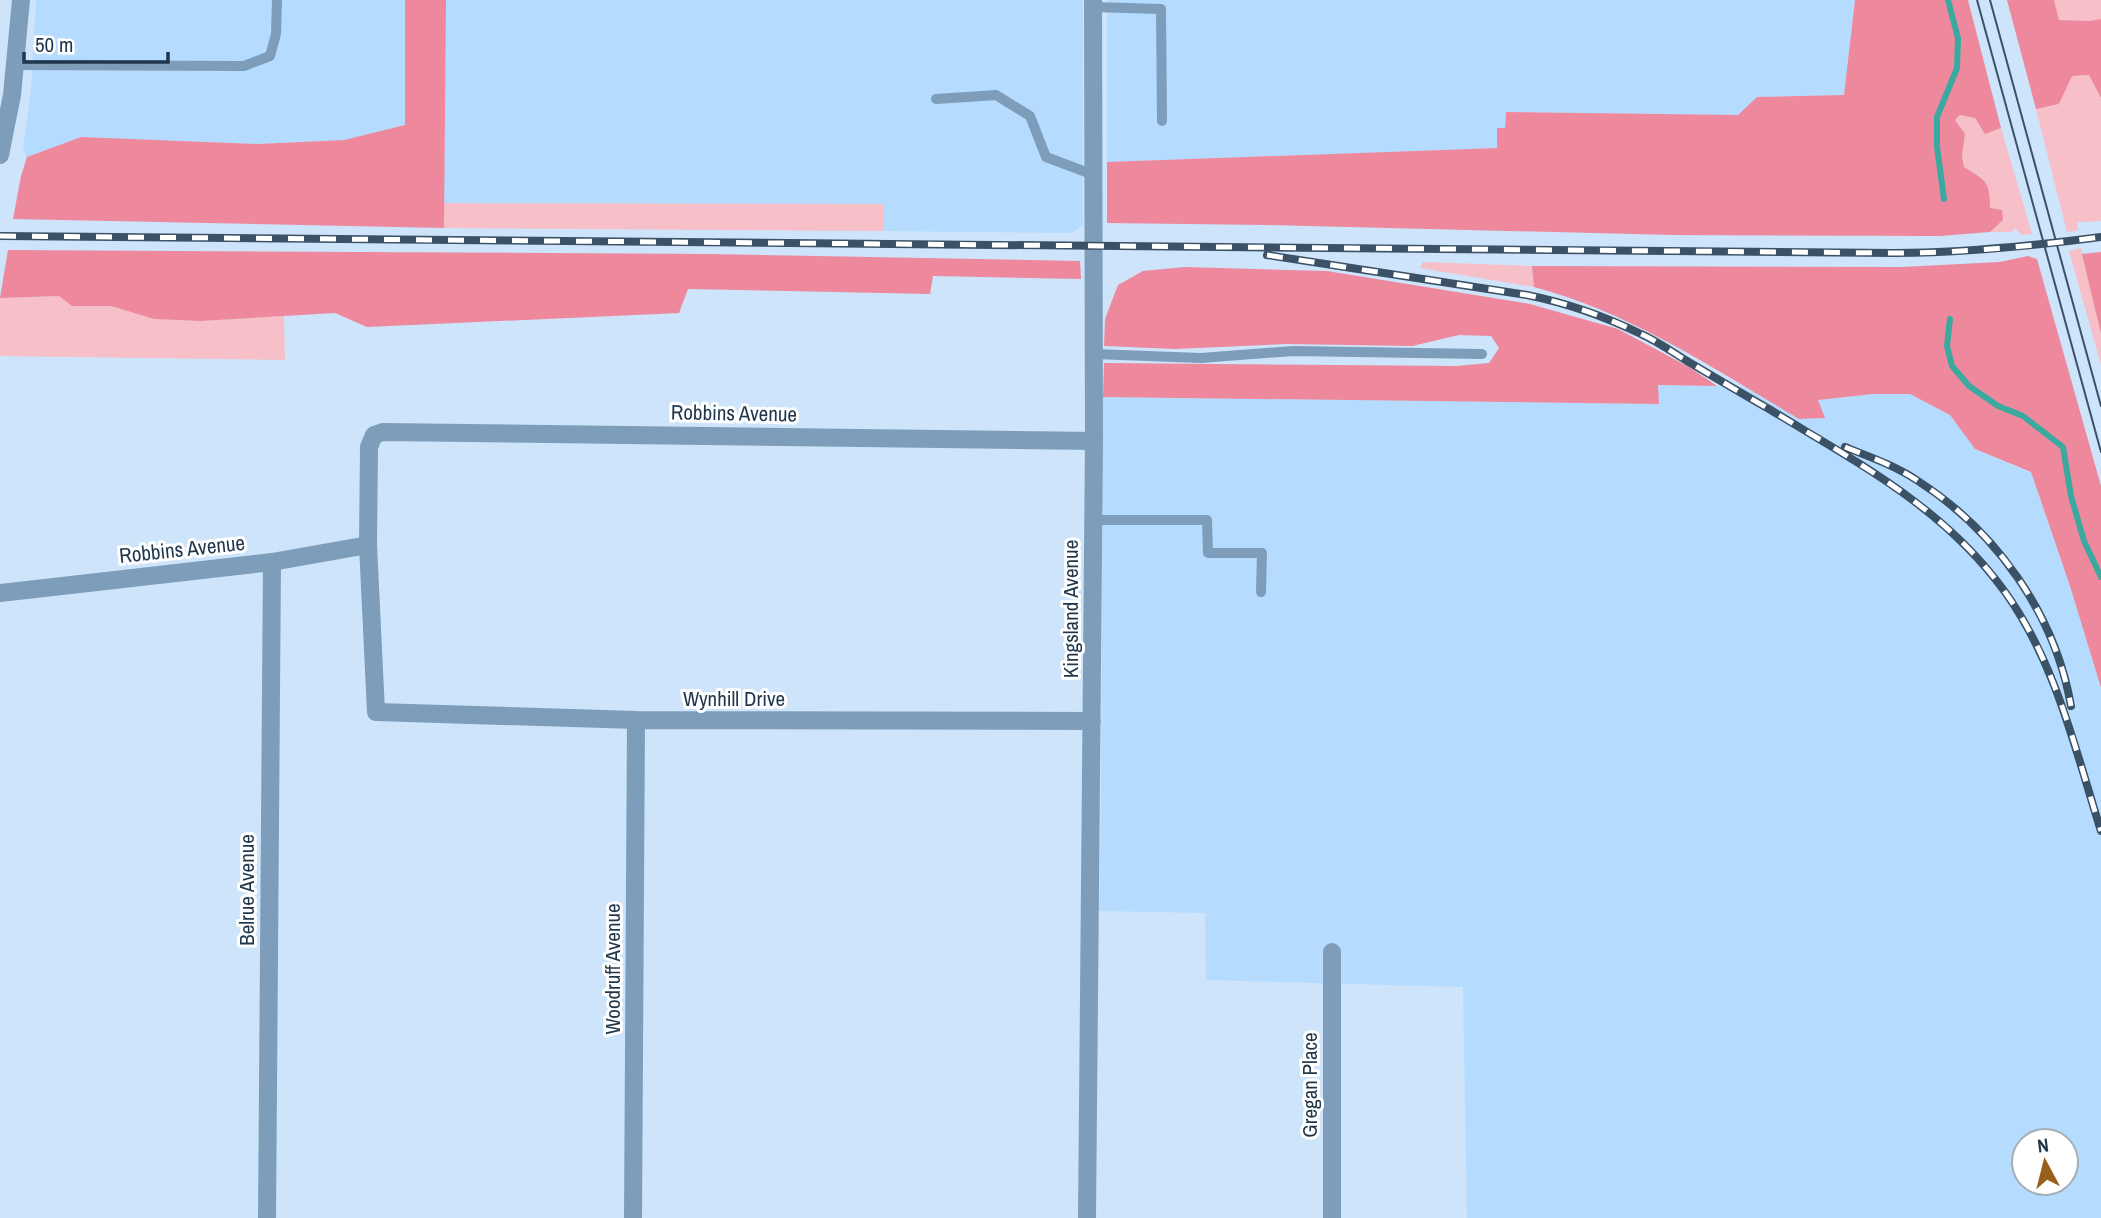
<svg xmlns="http://www.w3.org/2000/svg" width="2101" height="1218" viewBox="0 0 2101 1218" font-family="'Archivo Narrow',sans-serif">
  <rect width="100%" height="100%" fill="#cde4fa"/>
  <!-- built -->
  <path fill="#b5dbff" fill-rule="evenodd" d="M 36,0 L 405,0 L 405,125 L 344,140 L 258,144 L 81,137 L 27,157 L 23,149 L 31,89 Z
    M 446,0 L 1083,0 L 1083,225 L 1071,233 L 884,231 L 884,204 L 444,203 Z
    M 1107,0 L 1855,0 L 1844,95 L 1757,97 L 1738,115 L 1506,112 L 1505,128 L 1497,128 L 1497,148 L 1107,162 Z
    M 1658,385 L 1744,387 L 1799,419 L 1824,418 L 1818,400 L 1873,394 L 1910,394 L 1950,415 L 1975,449 L 2031,473 L 2070,586 L 2101,688 L 2101,1218 L 1467,1218 L 1463,987 L 1206,980 L 1205,913 L 1099,911 L 1101,802 L 1103,397 L 1659,404 ZM 2024,1141 L 2066,1141 L 2066,1183 L 2024,1183 Z"/>
  <!-- green -->
  <path fill="#f7bfc8" d="M 2054,0 L 2101,0 L 2101,19 L 2090,21 L 2059,20 Z
    M 2089,75 L 2101,98 L 2101,221 L 2077,222 L 2078,230 L 2067,232 L 2036,109 L 2059,104 L 2072,76 Z
    M 1960,115 L 1975,118 L 1985,133 L 2001,128 L 2032,234 L 2021,235 L 2015,228 L 2012,232 L 1990,232 L 2003,220 L 1990,208 L 1980,176 L 1964,167 L 1962,156 L 1965,134 L 1955,120 Z
    M 444,203 L 884,204 L 884,231 L 444,228 Z
    M 2081,248 L 2101,334 L 2101,365 L 2069,251 Z
    M 1423,262 L 1532,266 L 1534,287 L 1420,268 Z
    M 60,296 L 72,305 L 111,306 L 154,319 L 200,321 L 284,316 L 285,360 L 0,356 L 0,298 Z"/>
  <!-- forest -->
  <path fill="#ed889d" d="M 405,0 L 446,0 L 444,228 L 13,219 L 21,176 L 27,157 L 81,137 L 258,144 L 344,140 L 405,125 Z
    M 1855,0 L 1968,0 L 2001,128 L 1985,134 L 1975,118 L 1960,115 L 1955,120 L 1965,134 L 1962,156 L 1964,167 C 1986,180 1990,182 1990,208 L 2002,210 L 2003,220 L 1990,232 L 1940,236 L 1673,235 L 1266,225 L 1107,223 L 1107,162 L 1497,148 L 1497,128 L 1505,128 L 1506,112 L 1738,115 L 1757,97 L 1844,95 Z
    M 2007,0 L 2054,0 L 2059,20 L 2090,21 L 2101,19 L 2101,98 L 2089,75 L 2072,76 L 2059,104 L 2036,109 Z
    M 8,250 L 708,254 L 1080,261 L 1081,279 L 933,276 L 930,294 L 688,289 L 679,313 L 367,327 L 335,313 L 200,321 L 154,319 L 111,306 L 72,306 L 59,296 L 0,298 Z
    M 2101,252 L 2101,334 L 2082,254 Z
    M 2028,256 L 2037,259 L 2101,486 L 2101,688 L 2070,586 L 2031,472 L 1975,449 L 1950,415 L 1910,394 L 1873,394 L 1818,400 L 1825,418 L 1799,419 C 1714,369 1630,312 1534,287 L 1532,266 L 1901,267 L 2000,262 Z
    M 1185,267 L 1327,271 L 1530,304 L 1618,329 L 1689,367 L 1717,386 L 1658,385 L 1659,404 L 1103,397 L 1104,363 L 1457,366 L 1489,363 L 1499,348 L 1491,336 L 1459,335 L 1412,346 L 1286,344 L 1175,349 L 1104,346 L 1105,319 L 1118,285 L 1143,271 Z"/>
  <g fill="none" stroke-linecap="round" stroke-linejoin="round">
    <!-- stream -->
    <path stroke="#3aa9a0" stroke-width="6" d="M 1944,199 L 1937,147 L 1937,117 L 1957,68 L 1958,38 L 1948,0
      M 1950,319 L 1947,346 L 1952,366 L 1969,386 L 1998,406 L 2023,416 L 2063,447 L 2071,496 L 2084,541 L 2101,577"/>
    <!-- service -->
    <path stroke="#7d9dba" stroke-width="10" d="M 1093,7 L 1161,9 L 1162,121
      M 15,65 L 244,66 L 270,56 L 276,34 L 277,0
      M 936,99 L 996,95 L 1030,116 L 1046,157 L 1094,175
      M 1094,354 L 1201,358 L 1293,351 L 1482,354
      M 1093,520 L 1207,520 L 1208,553 L 1262,553 L 1261,592"/>
    <!-- minor -->
    <path stroke="#7d9dba" stroke-width="18" d="M 0,593 L 272,562 L 368,545
      M 1092,721 L 636,720 L 376,712 L 368,545 L 369,447 L 374,435 L 383,432 L 1094,441
      M 267,1218 L 272,562
      M 633,1218 L 636,720
      M 1087,1218 L 1094,441 L 1093,0
      M 1332,1218 L 1332,952"/>
    <!-- tertiary -->
    <path stroke="#7d9dba" stroke-width="18" d="M 0,155 L 12,95 L 21,0"/>
    <!-- tram -->
    <path stroke="#3a5166" stroke-width="2" d="M 1977,0 L 2101,452
      M 1990,0 L 2101,406"/>
    <!-- rail casing -->
    <g stroke="#3a5166" stroke-width="8">
      <path id="rail" d="M 0,236 L 1895,253 C 1964,253 2032,246 2101,237
        M 1267,255 L 1527,295 C 1567,303 1604,316 1641,334 C 1657,341 1672,352 1687,361 C 1714,377 1741,393 1769,409 C 1856,462 1944,507 2005,592 C 2056,663 2075,749 2101,831
        M 1845,447 C 1870,457 1896,466 1918,481 C 1996,531 2055,614 2071,706"/>
    </g>
    <!-- rail -->
    <use href="#rail" stroke="#fff" stroke-width="5" stroke-dasharray="16" stroke-linecap="butt"/>
  </g>
  <g text-anchor="middle" dominant-baseline="central" stroke-width="6" stroke-linejoin="round" paint-order="stroke">
    <!-- street labels -->
    <g font-size="21" fill="#1f364b" stroke="#fff">
      <text transform="translate(734 413) rotate(1)">Robbins Avenue</text>
      <text transform="translate(182 549) rotate(-6)">Robbins Avenue</text>
      <text transform="translate(1070 609) rotate(-90)">Kingsland Avenue</text>
      <text x="734" y="698">Wynhill Drive</text>
      <text transform="translate(246 890) rotate(-90)">Belrue Avenue</text>
      <text transform="translate(612 969) rotate(-90)">Woodruff Avenue</text>
      <text transform="translate(1309 1085) rotate(-90)">Gregan Place</text>
    </g>
  </g>
  <!-- north arrow -->
  <g transform="translate(2045 1162) rotate(353)"><circle r="33" fill="#ffffff" stroke="#a5afb7" stroke-width="2"/>
  <path d="M0-5L12 26L0 18L-12 26Z" fill="#98611b"/>
  <text y="-10" font-size="19" font-weight="bold" text-anchor="middle" fill="#1f364b">N</text>
  </g>
  <!-- scale -->
  <path d="M24 52v10h144v-10" fill="none" stroke="#1f364b" stroke-width="3.5"/>
  <text x="35" y="52" font-size="21" fill="#1f364b" stroke="#ffffff" stroke-width="5" paint-order="stroke">50 m</text>
</svg>
